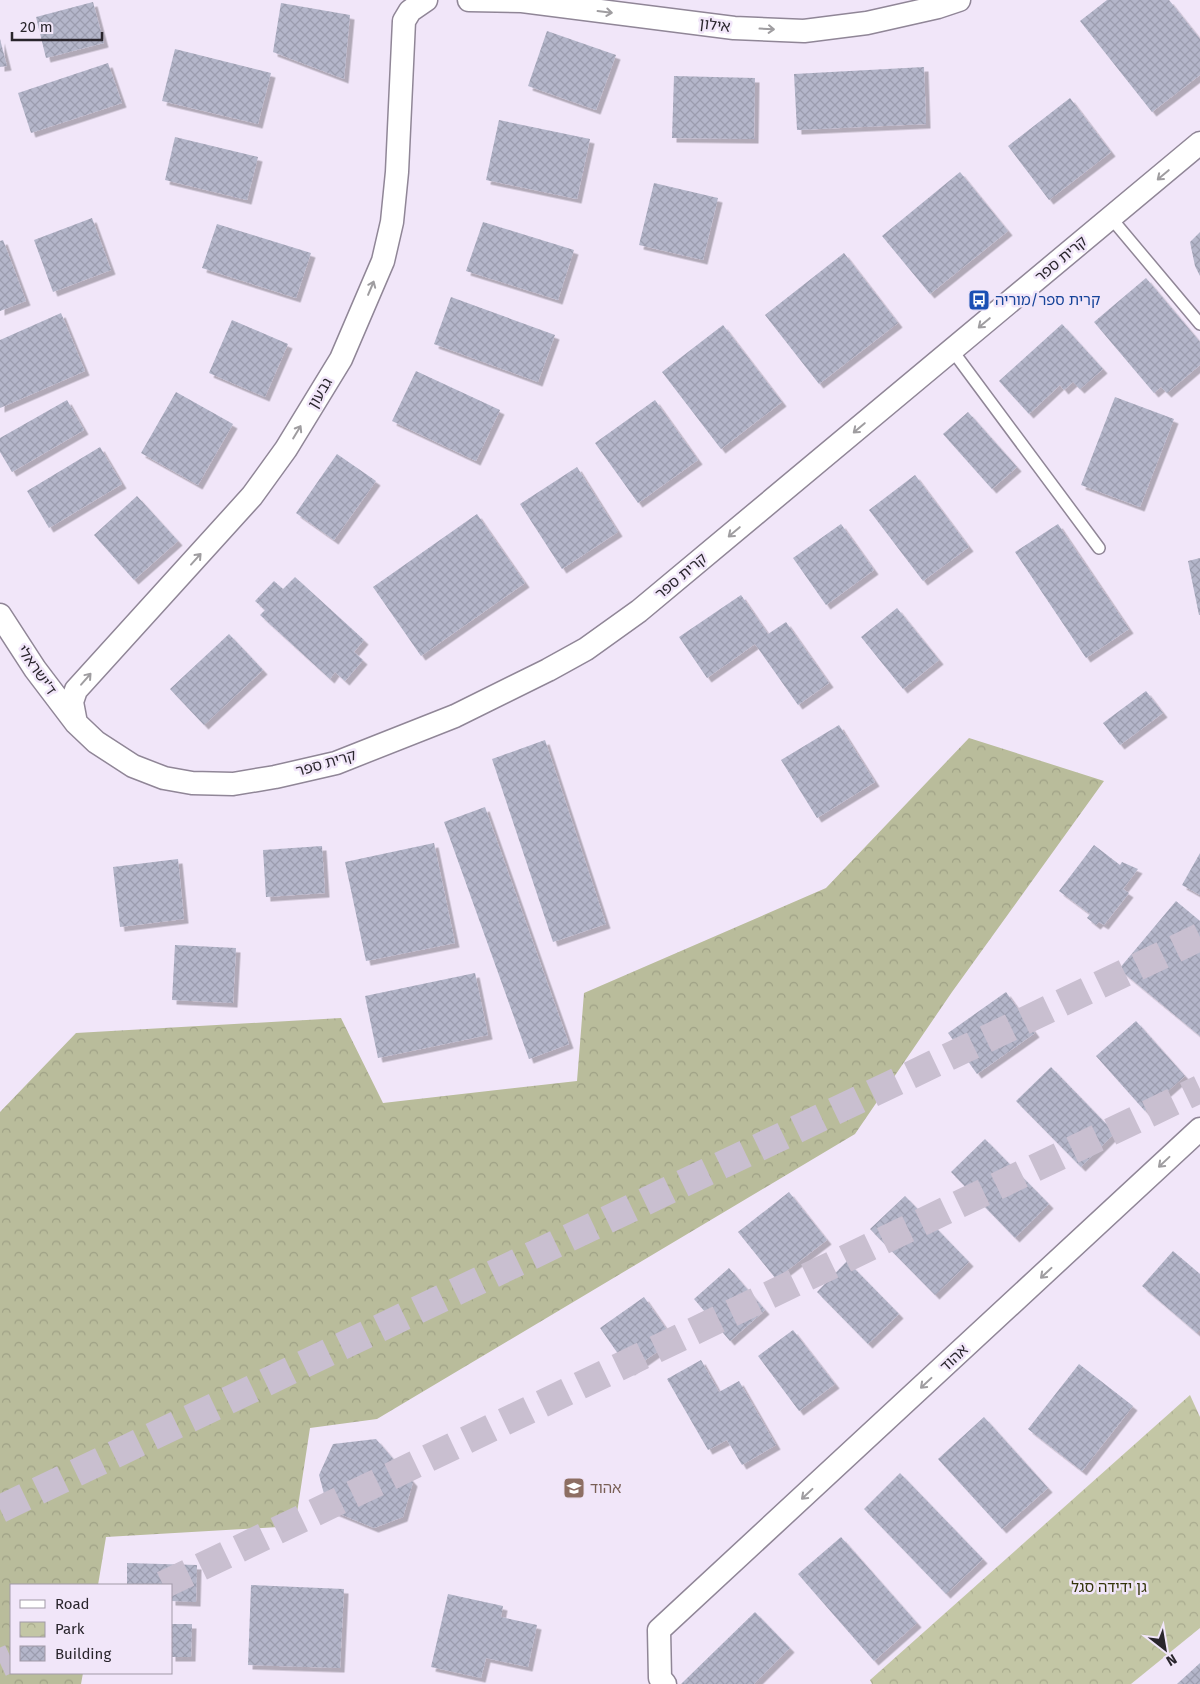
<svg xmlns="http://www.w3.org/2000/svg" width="1200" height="1684" viewBox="0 0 1200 1684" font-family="'Fira Sans','Noto Sans Hebrew',sans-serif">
  <defs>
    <pattern id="forest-crowns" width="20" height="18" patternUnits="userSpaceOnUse" patternTransform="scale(1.25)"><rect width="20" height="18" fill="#b9bc9b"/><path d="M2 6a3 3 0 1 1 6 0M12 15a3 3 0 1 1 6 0" fill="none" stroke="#9fa186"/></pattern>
    <pattern id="park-crowns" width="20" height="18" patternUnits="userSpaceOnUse" patternTransform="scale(1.25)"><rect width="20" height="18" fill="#c3c6a5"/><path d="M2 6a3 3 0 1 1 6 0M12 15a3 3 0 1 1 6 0" fill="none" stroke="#a8aa8e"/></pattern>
    <pattern id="building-cross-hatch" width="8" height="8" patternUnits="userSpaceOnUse" patternTransform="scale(1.25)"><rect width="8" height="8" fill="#b4b6ca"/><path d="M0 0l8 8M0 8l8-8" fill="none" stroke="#9b9cae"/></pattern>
    <filter id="shadow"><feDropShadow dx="4.5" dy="4.5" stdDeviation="0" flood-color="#0004"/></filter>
  </defs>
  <rect width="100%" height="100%" fill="#f1e6f9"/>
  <!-- forest -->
  <path fill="url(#forest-crowns)" d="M 969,738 L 1104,781 L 952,992 L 855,1134 L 377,1419 L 310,1428 L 295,1526 L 106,1537 L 98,1585 L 11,1585 L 11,1673 L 83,1673 L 81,1684 L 0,1684 L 0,1112 L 76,1033 L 341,1018 L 383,1103 L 577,1081 L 584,993 L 826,888 Z"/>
  <!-- park -->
  <path fill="url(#park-crowns)" d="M 1190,1395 L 1200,1417 L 1200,1628 L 1131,1684 L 872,1684 L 870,1680 Z"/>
  <!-- building -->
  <path fill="url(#building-cross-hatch)" filter="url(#shadow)" d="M 1107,0 L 1169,0 L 1200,39 L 1200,75 L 1152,112 L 1080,21 Z
    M 93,2 L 104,43 L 46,58 L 36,17 Z
    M 281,3 L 350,15 L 344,79 L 273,52 Z
    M 547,31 L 616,55 L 596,110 L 528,86 Z
    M 0,39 L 7,66 L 0,67 Z
    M 175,49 L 271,73 L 258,124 L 162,101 Z
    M 108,63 L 122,103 L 31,133 L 18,93 Z
    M 924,67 L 926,124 L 797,130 L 794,74 Z
    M 674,76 L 755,78 L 754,139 L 672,138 Z
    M 1070,98 L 1111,152 L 1049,200 L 1008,146 Z
    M 499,120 L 590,139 L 577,199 L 486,180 Z
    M 175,137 L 258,157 L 247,200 L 165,180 Z
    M 960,172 L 1008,231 L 930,294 L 882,236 Z
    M 654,183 L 718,198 L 703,260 L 639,245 Z
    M 92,218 L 111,270 L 53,292 L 34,240 Z
    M 483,222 L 574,250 L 558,300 L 466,271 Z
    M 217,224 L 311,253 L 296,298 L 202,268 Z
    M 1200,232 L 1200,276 L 1195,266 L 1190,242 Z
    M 3,240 L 26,301 L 0,311 L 0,241 Z
    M 844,253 L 898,323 L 819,384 L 765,315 Z
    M 1146,278 L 1200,342 L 1200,365 L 1167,393 L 1161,387 L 1154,393 L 1094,322 Z
    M 451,297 L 555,335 L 538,382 L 434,344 Z
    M 61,313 L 85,371 L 0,408 L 0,340 Z
    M 232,320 L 288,344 L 265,397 L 209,373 Z
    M 1062,324 L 1103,369 L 1080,389 L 1073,382 L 1064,390 L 1060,385 L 1029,414 L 999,381 Z
    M 723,325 L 782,402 L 721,449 L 662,372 Z
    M 416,371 L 500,410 L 476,461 L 392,421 Z
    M 176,392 L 233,424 L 198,485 L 141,453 Z
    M 1115,397 L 1174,419 L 1140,507 L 1081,485 Z
    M 67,400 L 84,430 L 12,472 L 0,452 L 0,438 Z
    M 655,400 L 698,460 L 638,503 L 595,443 Z
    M 968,412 L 1017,467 L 992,489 L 943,434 Z
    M 100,447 L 122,484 L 49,528 L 27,491 Z
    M 337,454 L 376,481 L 334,540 L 296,513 Z
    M 577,467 L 618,532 L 562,569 L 520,504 Z
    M 915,475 L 969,547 L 923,581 L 869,510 Z
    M 137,496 L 178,541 L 134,580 L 94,535 Z
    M 477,514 L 525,583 L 421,656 L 373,587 Z
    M 841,524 L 874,570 L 826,605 L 793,558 Z
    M 1058,524 L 1129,629 L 1086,658 L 1015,552 Z
    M 1200,558 L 1200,615 L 1199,615 L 1188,561 Z
    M 295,577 L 364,640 L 354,652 L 363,660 L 345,681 L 335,672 L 330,679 L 260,615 L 265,610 L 255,601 L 274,581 L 283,589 Z
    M 741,595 L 768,634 L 786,622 L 829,683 L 798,705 L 755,644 L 707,678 L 679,637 Z
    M 897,608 L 939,660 L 903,689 L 861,637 Z
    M 229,634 L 263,670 L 204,725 L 170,689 Z
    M 1146,691 L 1163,713 L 1120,745 L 1103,723 Z
    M 839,725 L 875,782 L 817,818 L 781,760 Z
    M 545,740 L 606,924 L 553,942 L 492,759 Z
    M 485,807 L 569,1044 L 529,1059 L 444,822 Z
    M 434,843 L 455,943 L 366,961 L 345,862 Z
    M 1094,845 L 1120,865 L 1122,862 L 1138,869 L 1123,889 L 1129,893 L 1104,925 L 1099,922 L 1096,925 L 1087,918 L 1090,914 L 1059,891 Z
    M 322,846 L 325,893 L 266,897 L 263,850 Z
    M 1200,853 L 1200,895 L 1182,885 Z
    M 178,859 L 184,919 L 120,927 L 113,867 Z
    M 1176,901 L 1200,921 L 1200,1036 L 1119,969 Z
    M 175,945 L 236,948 L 233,1003 L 172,1000 Z
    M 475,973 L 488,1035 L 378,1058 L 365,996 Z
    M 1006,992 L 1035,1033 L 977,1074 L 948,1033 Z
    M 1136,1021 L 1185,1076 L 1145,1111 L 1096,1056 Z
    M 1051,1067 L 1115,1133 L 1081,1167 L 1016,1101 Z
    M 985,1139 L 1049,1204 L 1015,1238 L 951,1172 Z
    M 789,1192 L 827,1240 L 776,1279 L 738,1232 Z
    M 905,1196 L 969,1262 L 935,1295 L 870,1229 Z
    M 1173,1251 L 1200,1274 L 1200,1330 L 1197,1333 L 1142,1286 Z
    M 847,1261 L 899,1314 L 868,1344 L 817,1292 Z
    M 729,1268 L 765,1310 L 730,1341 L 694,1299 Z
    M 644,1297 L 674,1340 L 630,1371 L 600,1328 Z
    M 793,1330 L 835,1384 L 799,1411 L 758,1356 Z
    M 701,1360 L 719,1392 L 739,1381 L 776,1445 L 742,1465 L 727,1440 L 708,1450 L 667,1379 Z
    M 1079,1364 L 1133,1406 L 1082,1471 L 1028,1429 Z
    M 984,1417 L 1048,1488 L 1002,1529 L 938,1459 Z
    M 376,1439 L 413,1482 L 403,1517 L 374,1528 L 328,1509 L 319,1475 L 333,1444 Z
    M 900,1473 L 983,1559 L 946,1594 L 864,1509 Z
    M 841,1537 L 917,1623 L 874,1661 L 798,1574 Z
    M 127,1563 L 197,1565 L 196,1602 L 171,1601 L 171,1585 L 127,1585 Z
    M 251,1585 L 344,1589 L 340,1668 L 248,1665 Z
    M 448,1594 L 503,1606 L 501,1617 L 537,1625 L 528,1667 L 486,1658 L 481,1678 L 431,1667 Z
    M 755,1612 L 790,1648 L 754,1684 L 681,1684 Z
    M 171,1624 L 192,1624 L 191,1657 L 171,1657 Z
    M 1200,1663 L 1200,1684 L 1177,1684 Z"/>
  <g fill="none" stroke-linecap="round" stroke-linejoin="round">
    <!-- highway-tunnel -->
    <path stroke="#c9bfd0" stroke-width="28" stroke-dasharray="28 14" stroke-linecap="butt" d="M 0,1509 L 1200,937
      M 163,1585 L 1200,1089
      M 0,1663 L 11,1658"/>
    <!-- lane casing -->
    <g stroke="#908697" stroke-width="14">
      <path id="lane" d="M 1111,218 L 1200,324
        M 952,350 L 1099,548"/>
    </g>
    <!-- street casing -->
    <g stroke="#908697" stroke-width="25">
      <path id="street" d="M 469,0 L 522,1 L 734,28 L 804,31 L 867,23 L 938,7 L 959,0
        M 0,615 L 35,669 L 76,723 L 96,742 L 133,766 L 164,778 L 192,783 L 233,784 L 275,777 L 336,763 L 455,716 L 548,670 L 586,649 L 639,611 L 1200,143
        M 76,723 L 72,702 L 76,690 L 252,496 L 286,449 L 341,359 L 383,261 L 392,222 L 397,172 L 404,21 L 410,11 L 426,0
        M 665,1684 L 660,1678 L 659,1630 L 1200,1129"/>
    </g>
    <!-- lane -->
    <use href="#lane" stroke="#fff" stroke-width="11"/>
    <!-- street -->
    <use href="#street" stroke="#fff" stroke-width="22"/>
  </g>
  <!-- one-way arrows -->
  <defs><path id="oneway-shaft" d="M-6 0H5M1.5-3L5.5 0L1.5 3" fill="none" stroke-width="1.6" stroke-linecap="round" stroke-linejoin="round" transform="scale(1.25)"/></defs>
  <g stroke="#9f9da0">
    <use href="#oneway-shaft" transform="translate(605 12) rotate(7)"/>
    <use href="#oneway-shaft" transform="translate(767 29) rotate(3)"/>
    <use href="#oneway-shaft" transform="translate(1163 175) rotate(140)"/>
    <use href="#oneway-shaft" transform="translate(371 288) rotate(-67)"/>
    <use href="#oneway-shaft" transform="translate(984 323) rotate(140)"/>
    <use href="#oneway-shaft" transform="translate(859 428) rotate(140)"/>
    <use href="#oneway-shaft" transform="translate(297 432) rotate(-59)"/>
    <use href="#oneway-shaft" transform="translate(734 532) rotate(140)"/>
    <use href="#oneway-shaft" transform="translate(196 559) rotate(-48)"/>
    <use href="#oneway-shaft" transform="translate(86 679) rotate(-49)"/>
    <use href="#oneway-shaft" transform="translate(1164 1162) rotate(137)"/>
    <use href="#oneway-shaft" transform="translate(1046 1273) rotate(137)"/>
    <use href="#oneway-shaft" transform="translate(926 1383) rotate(137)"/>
    <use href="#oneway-shaft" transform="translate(807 1494) rotate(137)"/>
  </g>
  <!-- icons -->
  <defs>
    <g id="bus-square" transform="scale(1.125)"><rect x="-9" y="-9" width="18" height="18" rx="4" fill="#1a4fb4" stroke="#f1e6f9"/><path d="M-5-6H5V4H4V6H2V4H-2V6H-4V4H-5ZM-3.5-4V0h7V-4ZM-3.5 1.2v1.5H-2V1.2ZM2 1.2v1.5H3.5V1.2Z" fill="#fff"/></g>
    <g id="school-square" transform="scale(1.125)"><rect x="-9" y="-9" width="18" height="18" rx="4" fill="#8d6e63" stroke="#f1e6f9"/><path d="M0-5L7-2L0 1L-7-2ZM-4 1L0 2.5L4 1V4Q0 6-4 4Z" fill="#fff"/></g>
  </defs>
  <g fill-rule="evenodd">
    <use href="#bus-square" x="979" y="300"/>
    <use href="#school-square" x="574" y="1488"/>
  </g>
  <g text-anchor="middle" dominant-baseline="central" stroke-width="5" stroke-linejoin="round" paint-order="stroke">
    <!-- street labels -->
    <g font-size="15" fill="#29252c" stroke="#f1e6f9">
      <text transform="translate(715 25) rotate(7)">אילון</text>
      <text transform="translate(1061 259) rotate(-40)">קרית ספר</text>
      <text transform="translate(320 393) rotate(-59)">גבעון</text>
      <text transform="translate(681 576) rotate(-40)">קרית ספר</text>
      <text transform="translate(37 670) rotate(55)">ד'ישראלי</text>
      <text transform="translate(326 763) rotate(-16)">קרית ספר</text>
      <text transform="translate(954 1358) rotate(-43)">אהוד</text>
    </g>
    <!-- transit labels -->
    <g font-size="15" fill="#164399" stroke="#f1e6f9" text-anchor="start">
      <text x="995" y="300">קרית ספר/מוריה</text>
    </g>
    <!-- education labels -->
    <g font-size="15" fill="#785e54" stroke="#f1e6f9" text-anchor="start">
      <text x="590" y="1488">אהוד</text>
    </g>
    <!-- park labels -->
    <g font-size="15" fill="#333409" stroke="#f1e6f9">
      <text x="1109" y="1587">גן ידידה סגל</text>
    </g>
  </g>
  <!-- legend -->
  <rect x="10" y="1584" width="162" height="90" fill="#f1e6f9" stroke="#a199a7"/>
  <rect x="20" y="1600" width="25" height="8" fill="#ffffff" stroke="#a199a7"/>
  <text x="55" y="1609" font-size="15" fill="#29252c">Road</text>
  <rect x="20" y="1622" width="25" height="15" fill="url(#park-crowns)" stroke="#a199a7"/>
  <text x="55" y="1634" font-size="15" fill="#29252c">Park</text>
  <rect x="20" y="1646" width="25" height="15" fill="url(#building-cross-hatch)" stroke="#a199a7"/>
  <text x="55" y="1659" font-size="15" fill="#29252c">Building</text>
  <!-- north arrow -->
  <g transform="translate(1165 1649) rotate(149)" stroke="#f1e6f9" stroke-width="4" paint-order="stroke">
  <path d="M0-4L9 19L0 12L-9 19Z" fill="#29252c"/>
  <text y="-8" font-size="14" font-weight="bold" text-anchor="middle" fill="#29252c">N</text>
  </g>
  <!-- scale -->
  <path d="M12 32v8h90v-8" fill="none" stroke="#29252c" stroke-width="2.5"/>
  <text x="20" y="32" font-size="15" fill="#29252c" stroke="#f1e6f9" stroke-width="4" paint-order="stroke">20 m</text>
</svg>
